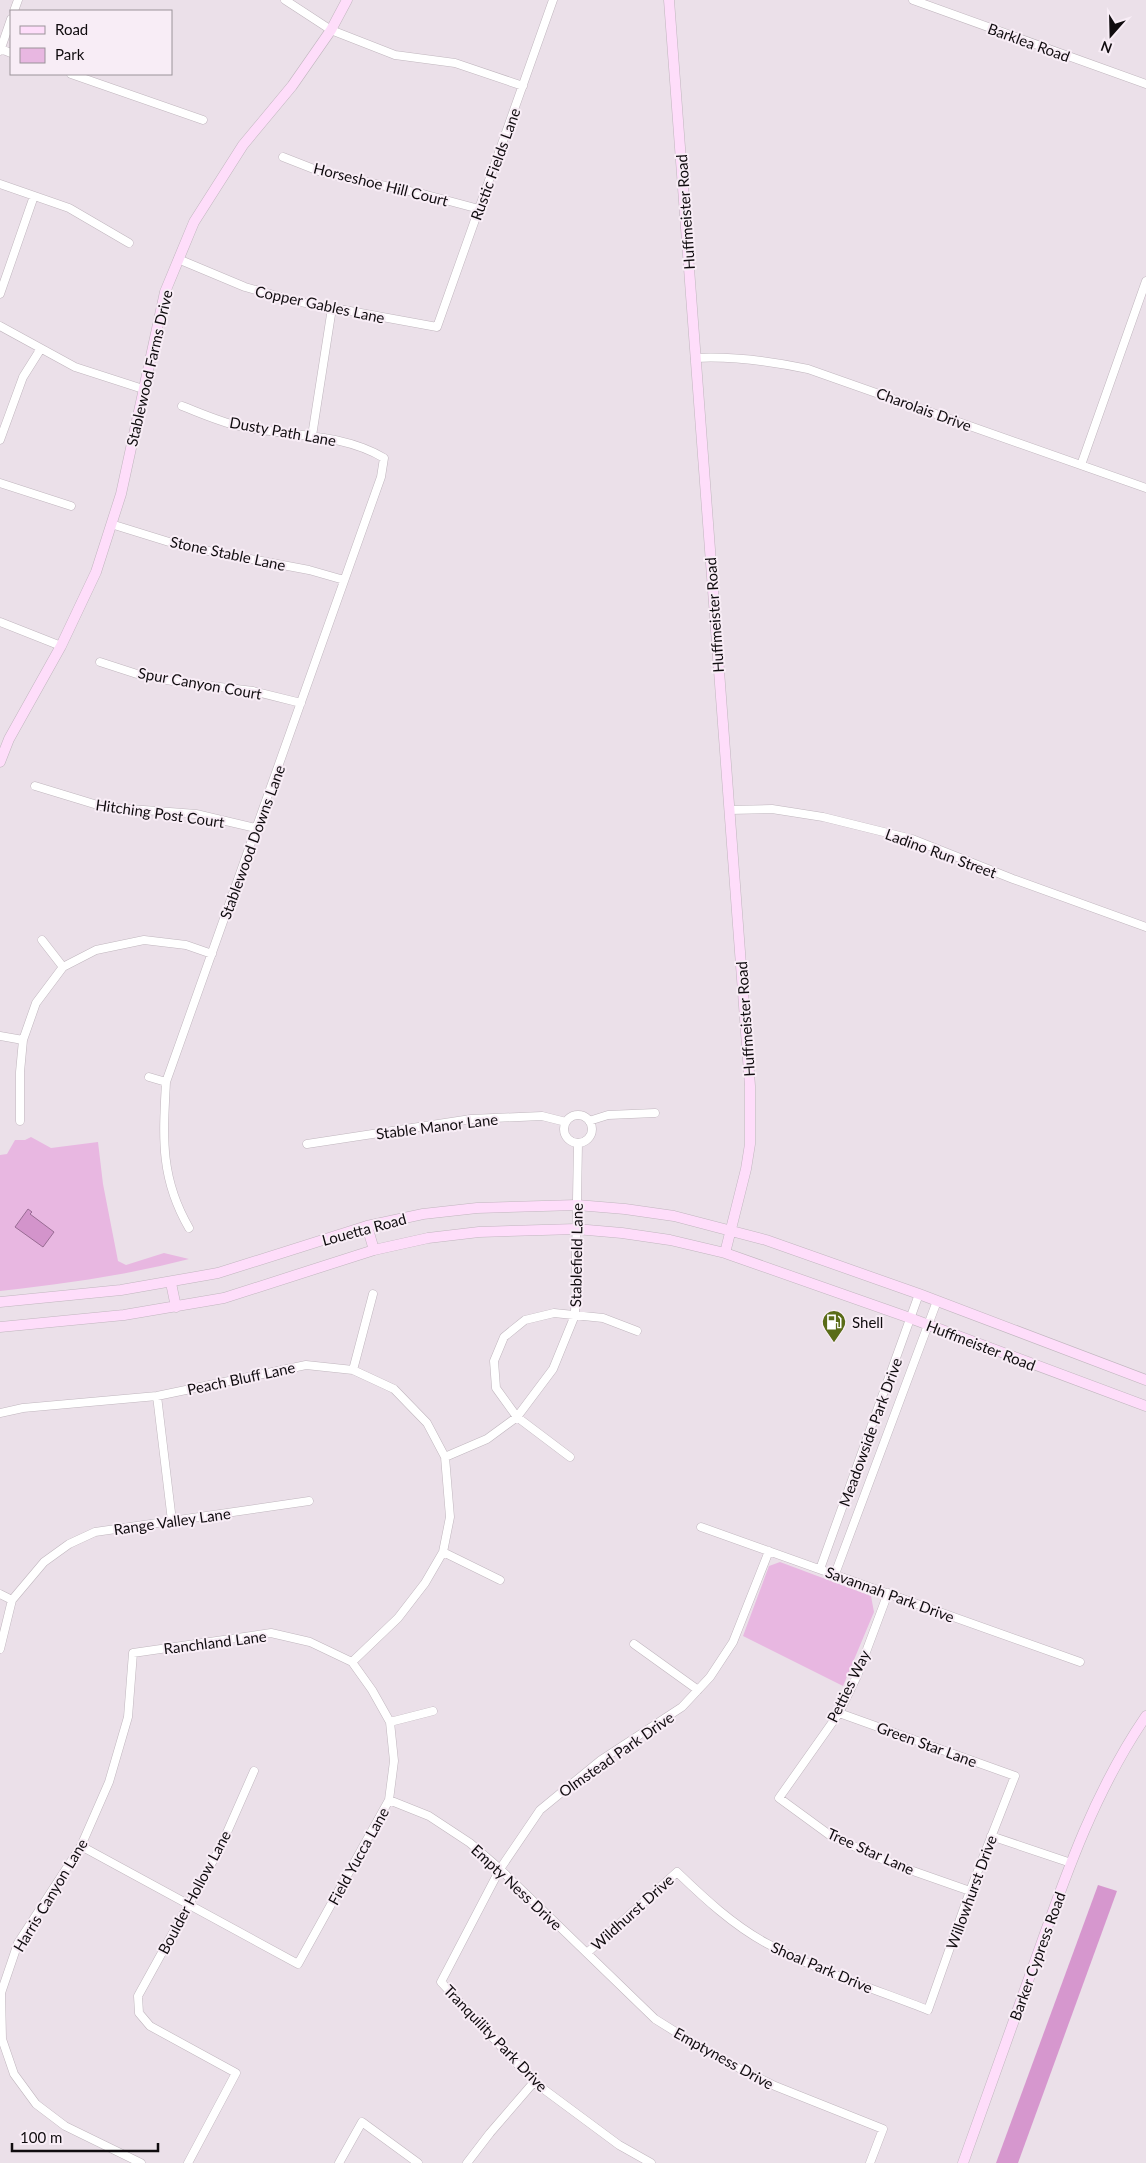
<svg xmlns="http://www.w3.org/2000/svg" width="1146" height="2163" viewBox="0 0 1146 2163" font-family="Lato,sans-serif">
  <rect width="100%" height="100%" fill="#ebe0e9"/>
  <!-- green -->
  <path fill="#e8b7e1" d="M 31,1137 L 51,1148 L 98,1142 L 103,1184 L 118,1261 L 126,1265 L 164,1253 L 189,1259 C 127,1275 64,1284 0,1291 L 0,1155 L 7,1154 L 15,1140 L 25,1140 Z
    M 780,1562 L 871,1596 L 874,1612 L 843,1686 L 743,1636 L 769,1566 Z"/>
  <!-- forest -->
  <path fill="#d697ce" d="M 1098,1885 L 1117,1891 L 1018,2163 L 996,2163 Z"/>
  <!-- water -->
  <path fill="#d394cb" stroke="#986b93" d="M 28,1209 L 32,1212 L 30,1214 L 54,1232 L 43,1247 L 15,1227 Z"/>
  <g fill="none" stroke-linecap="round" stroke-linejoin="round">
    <!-- street casing -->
    <g stroke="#c0b6be" stroke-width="9">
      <path id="street" d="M 285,0 L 331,30 L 395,55 L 455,63 L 523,86
        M 913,0 L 1146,84
        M 14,11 L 18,0
        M 1,49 L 11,53
        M 0,51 L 11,19
        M 71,74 L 203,120
        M 283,157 L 324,173 L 423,194 L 479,209
        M 0,184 L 69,208 L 129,243
        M 178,259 L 245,287 L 295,301 L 437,327 L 553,0
        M 0,294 L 34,196
        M 0,326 L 75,367 L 143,389
        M 695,358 C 734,356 770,361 808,369 L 1146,488
        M 182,406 C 200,413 220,422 239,426 C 288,437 340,432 384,458 L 381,477 L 166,1082 C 163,1138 160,1178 189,1228
        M 312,436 L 332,308
        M 0,440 L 23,377 L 40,350
        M 1081,465 L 1146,281
        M 0,483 L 71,506
        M 111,524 L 182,546 L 309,570 L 344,580
        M 0,622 L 61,646
        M 100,662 L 140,675 L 178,682 L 253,691 L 301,703
        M 35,786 L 104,807 L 196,814 L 256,828
        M 729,810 L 772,809 L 823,817 L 912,839 L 1013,879 L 1146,927
        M 42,940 L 63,967
        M 0,1036 L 23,1040
        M 149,1077 L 166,1082
        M564 1129a14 14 0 1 1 28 0a14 14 0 1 1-28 0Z
        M 20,1121 L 20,1072 L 23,1040 L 36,1003 L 63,967 L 96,950 L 144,940 L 186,945 L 212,954
        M 589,1121 L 608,1115 L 655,1113
        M 307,1144 L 471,1119 L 542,1116 L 566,1122
        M 353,1370 L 373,1294
        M 157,1396 L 172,1521
        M 0,1413 L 23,1408 L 157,1396 L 306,1365 L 353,1370 L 394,1389 L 427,1423 L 445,1457 L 450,1517 L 443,1552 L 425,1583 L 398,1618 L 352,1662
        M 445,1457 L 487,1439 L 517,1417 L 553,1369 L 575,1315 L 578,1143
        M 570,1457 L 517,1417 L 496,1388 L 494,1361 L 504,1337 L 525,1320 L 554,1313 L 603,1318 L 637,1331
        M 701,1527 L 1080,1662
        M 443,1552 L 500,1580
        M 820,1569 L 919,1294
        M 835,1574 L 937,1301
        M 888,1593 L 857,1676 L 839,1713 L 779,1798 L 831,1836 L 893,1864 L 970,1891
        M 0,1594 L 12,1600
        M 634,1644 L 698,1690
        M 0,1649 L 12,1600 L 44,1562 L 69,1544 L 95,1532 L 309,1501
        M 390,1722 L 433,1711
        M 389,1800 L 429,1816 L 470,1843 L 500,1869 L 655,2019 L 711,2054 L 775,2086 L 883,2129 L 870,2163
        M 991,1836 L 1071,1863
        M 81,1846 L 298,1964 L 389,1800 L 394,1761 L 390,1722 L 372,1690 L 352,1662 L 310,1642 L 271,1633 L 133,1653 L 128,1717 L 109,1782 L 81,1846 L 18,1943 L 1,1993 L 2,2039 L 14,2074 L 36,2104 L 65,2126 L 141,2163
        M 587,1953 L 677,1872 C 704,1898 733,1925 766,1943 C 818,1971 874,1989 928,2010 L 970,1891 L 1015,1776 L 839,1713
        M 188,2163 L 236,2073 L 150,2026 L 139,2013 L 138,1996 L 221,1846 L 254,1771
        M 339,2163 L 362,2122 L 418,2163
        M 467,2163 L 490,2133 L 534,2082
        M 651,2163 L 619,2145 L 534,2082 L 441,1982 L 500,1869 L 540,1810 L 601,1760 L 682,1707 L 710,1677 L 733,1642 L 769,1551"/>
    </g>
    <!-- secondary casing -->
    <g stroke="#c0b6be" stroke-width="11">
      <path id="secondary" d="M 669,0 L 750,1086 L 750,1144 L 746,1169 L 725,1253
        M 0,762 L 9,739 L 61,646 L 96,572 L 121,494 L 165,292 L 194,222 L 243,145 L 292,86 L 331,30 L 347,0
        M 367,1226 L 374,1250
        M 171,1283 L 176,1307
        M 0,1302 L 121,1290 L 218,1273 L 367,1226 L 423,1214 L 477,1208 L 577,1205 L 625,1209 L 674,1216 L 766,1240 L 919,1294 L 1146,1380
        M 0,1327 L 124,1315 L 224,1298 L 374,1250 L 428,1238 L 479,1232 L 576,1229 L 622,1233 L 670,1240 L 725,1253 L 910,1318 L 1146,1406
        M 963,2163 C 988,2093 1013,2023 1038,1953 C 1067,1871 1096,1789 1146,1716"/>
    </g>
    <!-- street -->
    <use href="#street" stroke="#fff" stroke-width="8"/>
    <!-- secondary -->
    <use href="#secondary" stroke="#feddfa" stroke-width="10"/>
  </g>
  <!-- icons -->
  <defs>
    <g id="fuel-pin" transform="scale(1.25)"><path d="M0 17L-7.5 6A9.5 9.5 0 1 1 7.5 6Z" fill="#5a6c18" stroke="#f8edf6"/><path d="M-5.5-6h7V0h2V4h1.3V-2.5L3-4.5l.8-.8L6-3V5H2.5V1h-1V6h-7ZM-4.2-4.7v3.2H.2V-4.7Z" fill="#fff"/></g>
  </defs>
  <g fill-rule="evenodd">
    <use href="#fuel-pin" x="834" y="1322"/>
  </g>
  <g text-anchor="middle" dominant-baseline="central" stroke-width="4" stroke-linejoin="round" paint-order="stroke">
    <!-- street labels -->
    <g font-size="15" fill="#100c0f" stroke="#f8edf6">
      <text transform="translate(1029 42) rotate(20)">Barklea Road</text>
      <text transform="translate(495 164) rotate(-70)">Rustic Fields Lane</text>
      <text transform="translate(381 184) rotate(14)">Horseshoe Hill Court</text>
      <text transform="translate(685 212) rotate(-94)">Huffmeister Road</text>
      <text transform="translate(320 304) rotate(12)">Copper Gables Lane</text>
      <text transform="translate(149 368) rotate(-77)">Stablewood Farms Drive</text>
      <text transform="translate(924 409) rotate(20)">Charolais Drive</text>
      <text transform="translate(283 431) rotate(10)">Dusty Path Lane</text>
      <text transform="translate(228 553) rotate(12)">Stone Stable Lane</text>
      <text transform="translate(714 615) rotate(-94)">Huffmeister Road</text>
      <text transform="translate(200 683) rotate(10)">Spur Canyon Court</text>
      <text transform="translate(160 813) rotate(8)">Hitching Post Court</text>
      <text transform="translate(252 842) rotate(-70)">Stablewood Downs Lane</text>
      <text transform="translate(941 853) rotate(20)">Ladino Run Street</text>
      <text transform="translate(745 1019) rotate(-94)">Huffmeister Road</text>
      <text transform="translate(437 1126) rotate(-7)">Stable Manor Lane</text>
      <text transform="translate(364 1229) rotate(-15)">Louetta Road</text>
      <text transform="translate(576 1255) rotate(-89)">Stablefield Lane</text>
      <text transform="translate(981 1345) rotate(21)">Huffmeister Road</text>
      <text transform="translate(241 1378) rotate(-12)">Peach Bluff Lane</text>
      <text transform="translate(870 1432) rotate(-70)">Meadowside Park Drive</text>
      <text transform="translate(172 1521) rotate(-8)">Range Valley Lane</text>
      <text transform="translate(890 1594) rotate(20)">Savannah Park Drive</text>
      <text transform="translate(215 1642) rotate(-7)">Ranchland Lane</text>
      <text transform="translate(848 1686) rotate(-64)">Petties Way</text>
      <text transform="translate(927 1744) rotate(20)">Green Star Lane</text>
      <text transform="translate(616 1754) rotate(-35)">Olmstead Park Drive</text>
      <text transform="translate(871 1851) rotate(24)">Tree Star Lane</text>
      <text transform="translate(358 1856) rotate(-61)">Field Yucca Lane</text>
      <text transform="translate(517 1887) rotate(43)">Empty Ness Drive</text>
      <text transform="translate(194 1892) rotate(-62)">Boulder Hollow Lane</text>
      <text transform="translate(971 1892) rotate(-70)">Willowhurst Drive</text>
      <text transform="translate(50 1895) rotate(-59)">Harris Canyon Lane</text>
      <text transform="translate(632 1912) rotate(-42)">Wildhurst Drive</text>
      <text transform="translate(1037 1956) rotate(-70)">Barker Cypress Road</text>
      <text transform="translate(822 1967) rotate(23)">Shoal Park Drive</text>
      <text transform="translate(496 2038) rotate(46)">Tranquility Park Drive</text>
      <text transform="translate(724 2058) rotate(29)">Emptyness Drive</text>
    </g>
    <!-- poi labels -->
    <g font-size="15" fill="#100c0f" stroke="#f8edf6" text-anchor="start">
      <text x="852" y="1322">Shell</text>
    </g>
  </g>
  <!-- legend -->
  <rect x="10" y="10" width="162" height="65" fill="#f8edf6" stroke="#9b939a"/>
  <rect x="20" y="26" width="25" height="8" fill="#feddfa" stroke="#9b939a"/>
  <text x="55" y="35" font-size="15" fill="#100c0f">Road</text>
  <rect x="20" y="48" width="25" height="15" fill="#e8b7e1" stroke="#9b939a"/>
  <text x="55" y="60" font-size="15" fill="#100c0f">Park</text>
  <!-- north arrow -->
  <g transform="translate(1111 35) rotate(200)" stroke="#f8edf6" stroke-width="4" paint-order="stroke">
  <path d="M0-4L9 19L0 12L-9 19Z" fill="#100c0f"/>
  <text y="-8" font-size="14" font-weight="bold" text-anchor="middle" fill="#100c0f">N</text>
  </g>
  <!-- scale -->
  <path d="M12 2143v8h146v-8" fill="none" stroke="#100c0f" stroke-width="2.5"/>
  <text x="20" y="2143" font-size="15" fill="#100c0f" stroke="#f8edf6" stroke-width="4" paint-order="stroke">100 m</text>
</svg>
